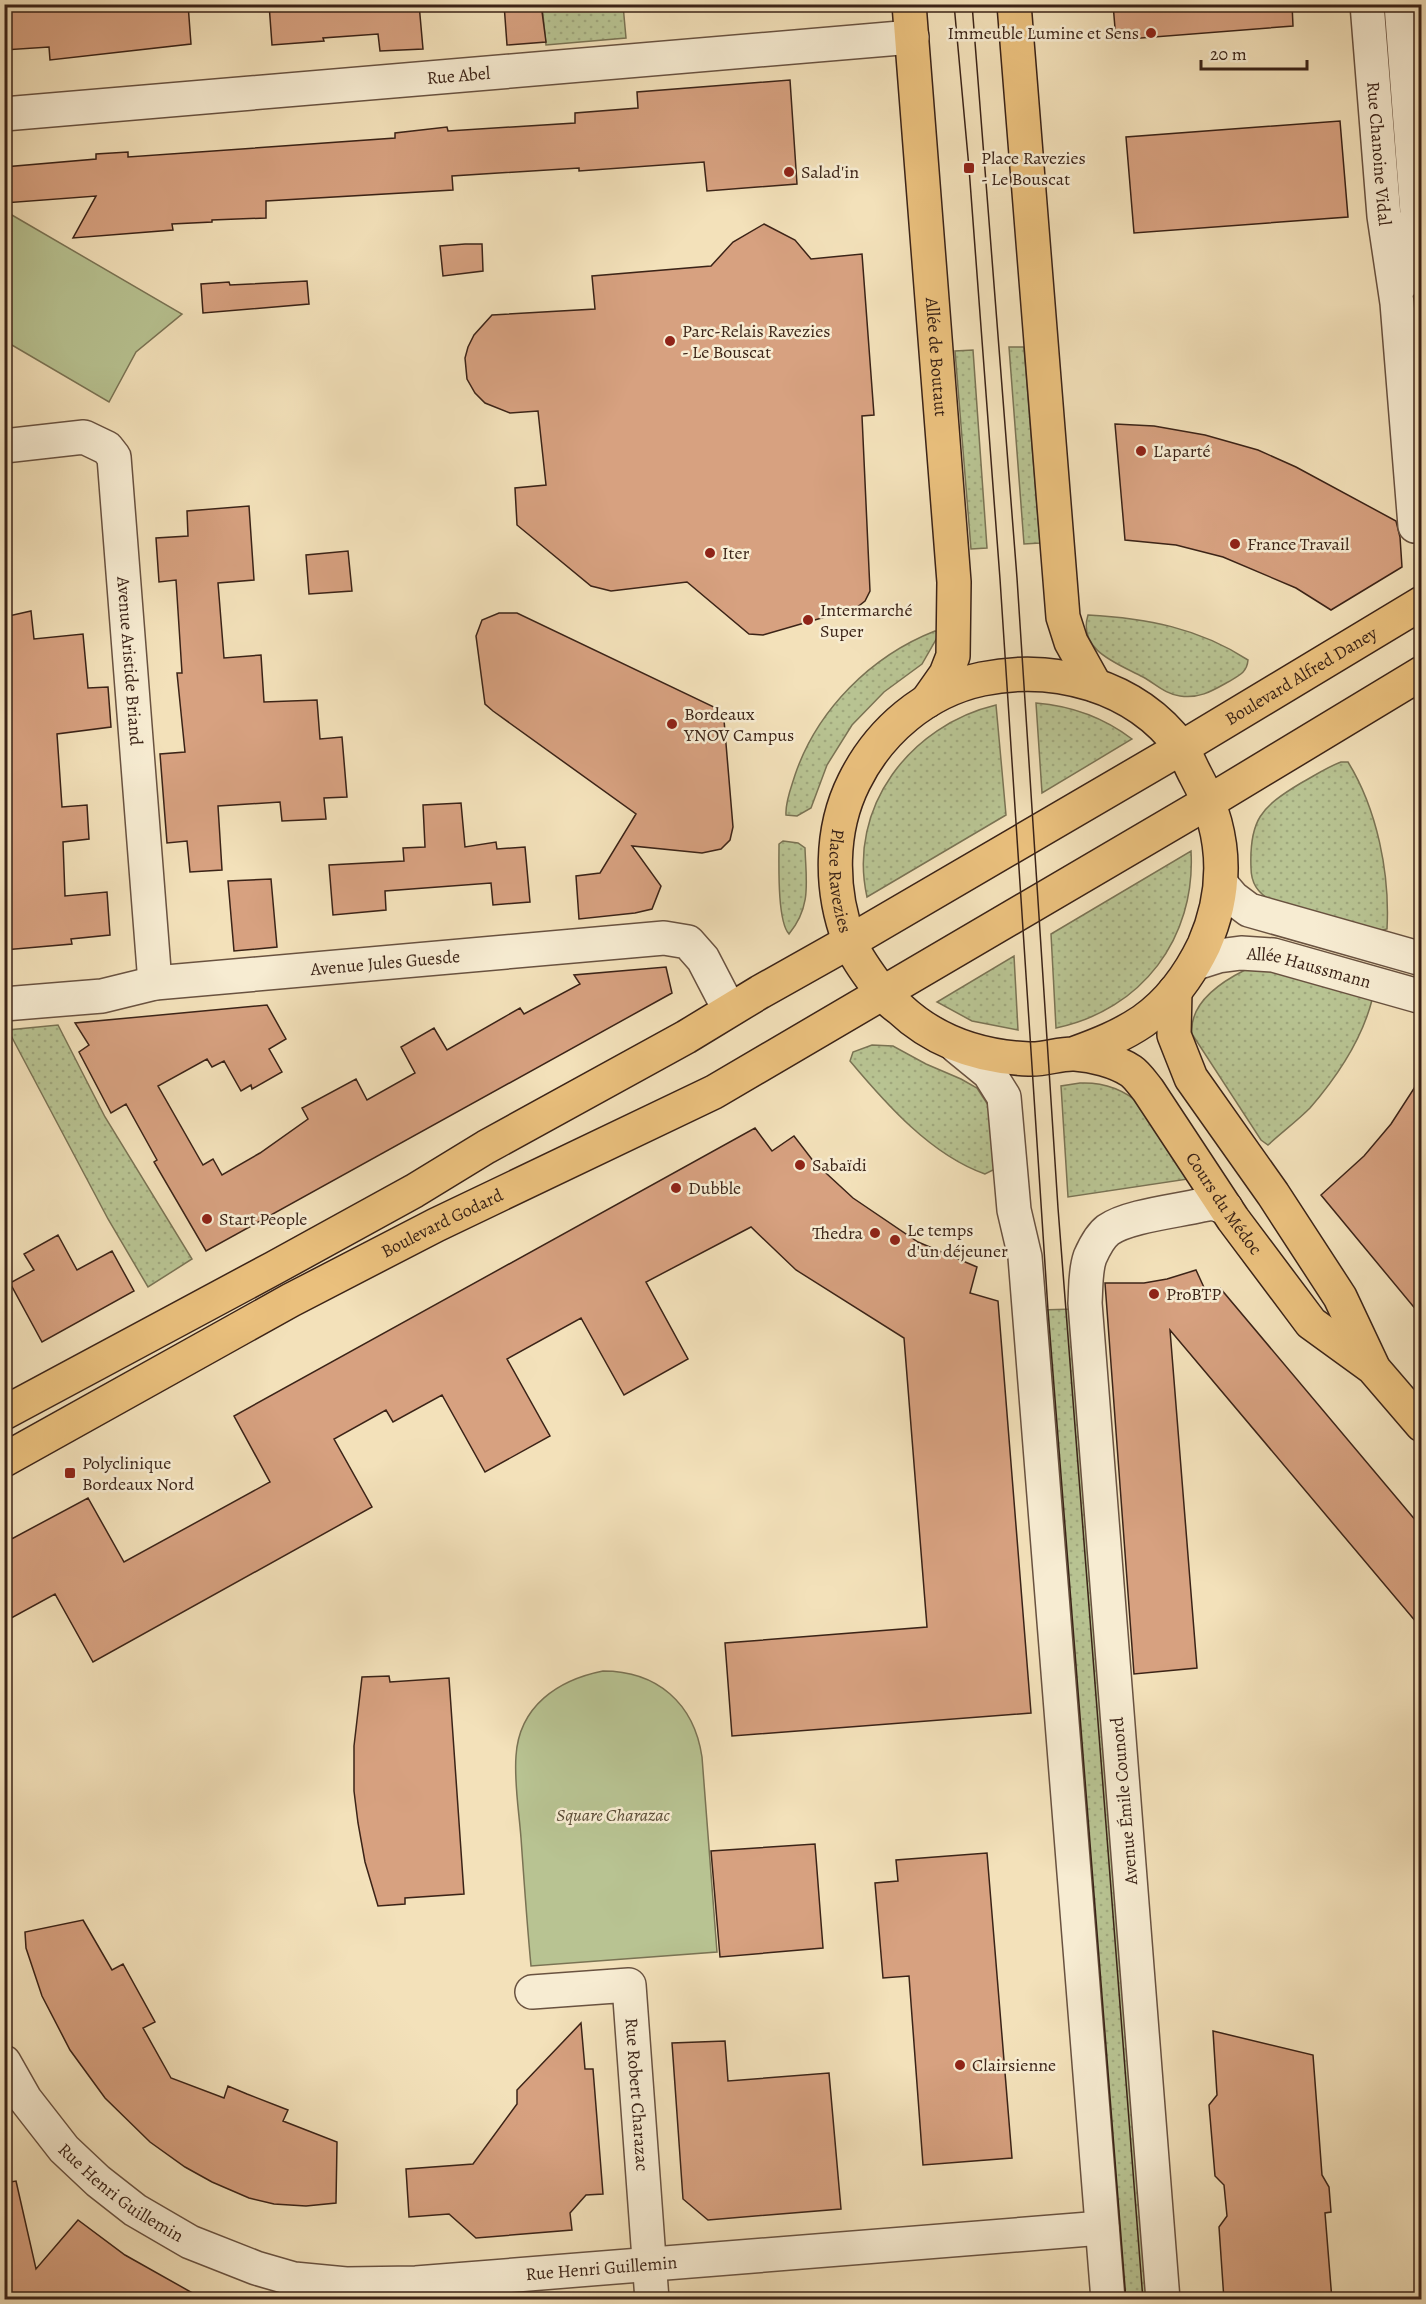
<svg xmlns="http://www.w3.org/2000/svg" width="1426" height="2304" viewBox="0 0 1426 2304" font-family="Alegreya,serif">
  <defs>
    <pattern id="grass-dots" width="8" height="8" patternUnits="userSpaceOnUse" patternTransform="scale(1.5)"><rect width="8" height="8" fill="#b8c392"/><path d="M2 2h.1M6 6h.1" fill="none" stroke="#9fa77d" stroke-width="1.8" stroke-linecap="round"/></pattern>
  </defs>
  <rect width="100%" height="100%" fill="#f3e1ba"/>
  <filter id="stains"><feTurbulence type="fractalNoise" baseFrequency=".00333" numOctaves="4"/><feColorMatrix values="0 0 0 0 .2 0 0 0 0 .09 0 0 0 0 .02 0 0 0 .5 -.17"/></filter>
  <radialGradient id="worn" r=".72"><stop offset=".6" stop-color="#630" stop-opacity="0"/><stop offset="1" stop-color="#630" stop-opacity=".3"/></radialGradient>
  <!-- grass -->
  <path fill="url(#grass-dots)" stroke="#7a7354" stroke-width="1.5" d="M 542,5 L 623,5 L 626,38 L 546,45 Z
    M 1009,347 L 1024,347 L 1040,543 L 1024,544 Z
    M 973,350 L 987,548 L 971,549 L 955,351 Z
    M 1088,615 C 1146,618 1199,628 1248,660 C 1247,673 1238,676 1228,682 C 1212,691 1199,699 1180,696 C 1165,694 1156,684 1143,677 C 1119,664 1077,651 1088,615 Z
    M 935,631 L 938,632 L 938,636 L 922,664 L 884,692 L 852,725 L 827,765 L 811,808 L 797,816 L 786,815 C 785,802 791,788 795,775 C 817,710 871,656 935,631 Z
    M 1036,703 C 1073,706 1103,717 1132,739 L 1042,793 Z
    M 996,705 L 1006,815 L 867,897 C 847,807 911,725 996,705 Z
    M 1341,762 L 1348,762 C 1377,809 1390,873 1387,929 L 1379,931 L 1271,900 C 1257,893 1251,883 1251,868 C 1249,820 1261,807 1301,783 C 1314,776 1327,767 1341,762 Z
    M 783,841 L 798,843 L 805,848 C 806,881 812,906 789,934 C 777,921 779,863 779,844 Z
    M 1191,851 C 1196,938 1142,1010 1056,1028 L 1051,934 Z
    M 1014,956 L 1018,1030 L 972,1021 L 937,1002 Z
    M 1245,970 L 1270,970 L 1372,1000 C 1362,1039 1336,1078 1310,1108 C 1297,1121 1281,1133 1268,1145 L 1261,1140 L 1192,1034 C 1189,1003 1221,982 1245,970 Z
    M 58,1025 L 105,1117 L 192,1259 L 148,1287 L 108,1219 L 8,1030 Z
    M 872,1045 L 893,1046 L 926,1064 L 961,1079 L 977,1088 L 990,1108 L 995,1169 L 985,1174 C 931,1155 886,1104 850,1061 L 853,1052 Z
    M 1080,1083 C 1103,1082 1122,1088 1140,1104 L 1188,1179 L 1068,1197 L 1061,1086 Z
    M 1074,1309 L 1151,2299 L 1118,2299 L 1041,1310 Z"/>
  <!-- park -->
  <path fill="#b8c392" stroke="#7a7354" stroke-width="1.5" d="M 5,211 L 182,314 L 136,352 L 109,402 L 5,341 Z
    M 603,1671 C 657,1671 694,1703 702,1757 L 717,1952 L 531,1966 C 527,1924 524,1881 521,1838 C 519,1811 514,1783 516,1756 C 519,1706 558,1680 603,1671 Z"/>
  <!-- building -->
  <path fill="#d7a180" stroke="#3b2317" stroke-width="1.5" d="M 69,4 L 188,4 L 191,44 L 50,60 L 49,47 L 4,50 L 4,10 Z
    M 269,4 L 419,4 L 423,49 L 380,51 L 378,34 L 323,38 L 324,41 L 272,45 Z
    M 504,4 L 541,4 L 546,42 L 507,45 Z
    M 1113,4 L 1292,4 L 1293,26 L 1116,40 Z
    M 790,80 L 797,184 L 707,191 L 704,162 L 579,171 L 579,168 L 452,176 L 453,190 L 266,201 L 266,218 L 212,220 L 212,222 L 172,224 L 173,230 L 73,238 L 96,196 L 4,203 L 4,167 L 96,159 L 96,154 L 128,152 L 128,157 L 395,138 L 395,133 L 447,127 L 448,131 L 575,123 L 575,113 L 638,108 L 637,92 Z
    M 1340,121 L 1348,217 L 1134,233 L 1126,137 Z
    M 764,224 L 795,240 L 811,259 L 862,254 L 874,415 L 862,416 L 870,591 L 865,601 L 856,608 L 763,635 L 749,634 L 687,582 L 611,591 L 591,586 L 517,525 L 515,488 L 546,485 L 538,411 L 510,413 L 485,403 L 475,393 L 467,379 L 465,358 L 468,347 L 474,335 L 492,315 L 595,309 L 592,276 L 711,266 L 733,242 Z
    M 465,244 L 482,244 L 483,271 L 443,276 L 440,246 Z
    M 307,281 L 309,304 L 203,313 L 201,284 L 229,282 L 230,285 Z
    M 1115,424 L 1154,426 L 1205,435 L 1258,450 L 1296,467 L 1396,521 L 1400,537 L 1402,567 L 1331,610 L 1296,588 L 1223,557 L 1176,545 L 1125,540 Z
    M 249,506 L 254,580 L 218,583 L 224,658 L 261,655 L 264,702 L 317,700 L 320,739 L 342,737 L 347,797 L 324,798 L 326,819 L 282,821 L 280,802 L 218,806 L 222,870 L 190,872 L 187,841 L 167,843 L 160,754 L 185,752 L 177,673 L 182,673 L 176,580 L 159,582 L 156,538 L 188,536 L 187,511 Z
    M 348,551 L 352,591 L 309,594 L 306,555 Z
    M 31,611 L 34,639 L 83,634 L 88,688 L 108,687 L 111,727 L 57,734 L 62,807 L 87,805 L 89,839 L 63,842 L 65,896 L 107,892 L 110,935 L 71,939 L 72,944 L 4,950 L 4,617 Z
    M 499,613 L 517,613 L 716,708 L 724,720 L 733,827 L 730,840 L 721,849 L 702,853 L 632,846 L 661,886 L 652,909 L 635,913 L 579,919 L 576,876 L 600,873 L 636,814 L 493,711 L 485,704 L 476,636 L 482,620 Z
    M 461,803 L 465,847 L 496,842 L 497,849 L 525,847 L 530,902 L 493,905 L 491,883 L 385,891 L 386,910 L 333,915 L 329,865 L 404,861 L 403,848 L 425,847 L 423,805 Z
    M 271,879 L 277,947 L 234,951 L 228,881 Z
    M 666,967 L 672,993 L 206,1251 L 154,1162 L 157,1160 L 126,1104 L 111,1113 L 79,1052 L 89,1045 L 75,1023 L 267,1005 L 286,1039 L 269,1049 L 282,1072 L 252,1089 L 251,1085 L 241,1091 L 224,1061 L 212,1067 L 207,1059 L 158,1086 L 203,1165 L 213,1159 L 222,1175 L 260,1153 L 308,1119 L 302,1108 L 356,1079 L 367,1100 L 415,1073 L 401,1047 L 434,1028 L 447,1050 L 520,1008 L 524,1014 L 580,984 L 574,975 Z
    M 1422,1076 L 1422,1317 L 1321,1195 L 1364,1156 L 1391,1124 Z
    M 755,1128 L 772,1151 L 794,1136 L 814,1162 L 853,1198 L 918,1242 L 977,1267 L 970,1293 L 998,1301 L 1031,1713 L 732,1736 L 725,1643 L 927,1627 L 904,1338 L 796,1270 L 751,1227 L 646,1282 L 688,1359 L 624,1395 L 581,1318 L 507,1359 L 550,1436 L 485,1472 L 442,1395 L 393,1422 L 386,1410 L 334,1439 L 372,1507 L 93,1662 L 55,1594 L 4,1622 L 4,1543 L 88,1498 L 124,1562 L 270,1482 L 234,1416 Z
    M 58,1235 L 77,1270 L 112,1251 L 134,1291 L 42,1342 L 10,1283 L 34,1270 L 24,1254 Z
    M 1196,1270 L 1207,1294 L 1220,1288 L 1422,1528 L 1422,1629 L 1170,1330 L 1197,1668 L 1134,1674 L 1105,1283 L 1144,1283 L 1167,1279 Z
    M 389,1676 L 390,1682 L 449,1678 L 464,1894 L 405,1898 L 405,1904 L 378,1906 L 365,1862 L 358,1823 L 354,1791 L 354,1746 L 362,1677 Z
    M 815,1844 L 823,1948 L 720,1957 L 711,1851 Z
    M 987,1853 L 1012,2158 L 923,2165 L 909,1976 L 883,1978 L 875,1883 L 898,1881 L 896,1860 Z
    M 83,1920 L 112,1970 L 123,1964 L 155,2022 L 143,2028 L 171,2078 L 224,2098 L 228,2086 L 247,2094 L 288,2110 L 283,2121 L 337,2142 L 336,2203 L 306,2206 L 274,2204 L 249,2198 L 212,2182 L 185,2167 L 150,2142 L 105,2098 L 70,2050 L 42,1996 L 26,1948 L 25,1932 Z
    M 581,2023 L 585,2069 L 593,2069 L 603,2194 L 586,2195 L 570,2213 L 572,2230 L 476,2238 L 449,2214 L 409,2217 L 406,2169 L 473,2164 L 517,2104 L 517,2090 Z
    M 1213,2031 L 1313,2055 L 1322,2175 L 1329,2187 L 1331,2212 L 1325,2213 L 1332,2300 L 1224,2300 L 1219,2227 L 1227,2216 L 1224,2185 L 1215,2176 L 1209,2105 L 1217,2095 Z
    M 725,2041 L 728,2081 L 829,2073 L 841,2209 L 708,2220 L 683,2199 L 672,2043 Z
    M 16,2181 L 36,2269 L 78,2220 L 125,2255 L 205,2300 L 10,2300 L 4,2279 L 4,2183 Z"/>
  <g fill="none" stroke-linecap="round" stroke-linejoin="round">
    <!-- minor casing -->
    <g stroke="#695240" stroke-width="36">
      <g id="minor">
        <path id="s1" d="M 1367,4 L 1384,216 L 1397,303 L 1415,526"/>
        <path id="s2" d="M 4,114 L 912,37"/>
        <path d="M 1401,284 L 1417,213 L 1401,4"/>
        <path id="s3" d="M 4,446 L 84,437 L 107,448 L 114,457 L 155,983"/>
        <path d="M 1221,884 L 1233,898 L 1249,910 L 1422,959"/>
        <path id="s4" d="M 1196,963 L 1218,956 L 1241,953 L 1273,955 L 1422,997"/>
        <path id="s5" d="M 4,1004 L 102,996 L 155,983 L 664,938 L 688,942 L 703,959 L 729,1009"/>
        <path d="M 956,1046 L 989,1073 L 1004,1097 L 1014,1210 L 1025,1257 L 1108,2300"/>
        <path id="s6" d="M 532,1992 L 629,1985 L 652,2300"/>
        <path id="s7" d="M 4,2062 L 25,2099 L 64,2149 L 98,2181 L 135,2210 L 190,2242 L 256,2268 L 294,2279 L 346,2284 L 416,2283 L 1102,2228"/>
        <path d="M 1163,2300 L 1085,1303 C 1086,1288 1085,1271 1090,1257 C 1094,1248 1100,1236 1108,1230 C 1128,1216 1177,1211 1202,1205 L 1213,1203 L 1226,1208"/>
      </g>
    </g>
    <!-- major casing -->
    <g stroke="#3b2317" stroke-width="36">
      <g id="major">
        <path id="s8" d="M 909,4 L 954,582 L 953,656 L 946,674 L 927,701"/>
        <path d="M 1014,4 L 1063,617 L 1071,642 L 1095,685"/>
        <path d="M 1175,991 L 1174,1035 L 1191,1078 L 1273,1194 L 1340,1297 L 1372,1365"/>
        <path id="s9" d="M 1073,1054 C 1098,1045 1121,1036 1143,1021 C 1170,1002 1190,974 1204,945 C 1229,888 1226,831 1196,776 C 1191,767 1187,756 1181,747 C 1135,685 1054,664 982,679 C 926,691 879,731 854,782 C 830,830 830,890 849,940 C 855,957 870,976 880,990 C 885,997 892,1003 899,1008 C 935,1042 981,1057 1029,1059 C 1045,1060 1060,1053 1075,1054 C 1092,1055 1116,1061 1131,1071 C 1137,1075 1143,1084 1148,1090 L 1233,1219 L 1311,1323 L 1373,1368 L 1422,1425"/>
        <path id="s10" d="M 4,1413 L 274,1268 L 414,1191 L 486,1147 L 686,1037 L 760,992 L 849,942 L 1181,748 L 1422,603"/>
        <path id="s11" d="M 4,1460 L 291,1300 L 436,1225 L 714,1092 L 1210,801 L 1422,673"/>
      </g>
    </g>
    <!-- minor -->
    <use href="#minor" stroke="#f7ecd2" stroke-width="33"/>
    <!-- major -->
    <use href="#major" stroke="#eac07d" stroke-width="33"/>
    <!-- tram -->
    <path stroke="#3b2317" stroke-width="1.5" d="M 954,4 L 969,168 L 1000,579 L 1048,1310 L 1126,2300
      M 972,4 L 1017,578 L 1058,1208 L 1143,2300"/>
  </g>
  <!-- markers -->
  <g fill="#8f2418" stroke="#f7ecd2" stroke-width="2">
    <circle cx="1151" cy="33" r="6"/>
    <rect x="963" y="162" width="12" height="12" rx="3"/>
    <circle cx="789" cy="172" r="6"/>
    <circle cx="670" cy="341" r="6"/>
    <circle cx="1141" cy="451" r="6"/>
    <circle cx="1235" cy="544" r="6"/>
    <circle cx="710" cy="553" r="6"/>
    <circle cx="808" cy="620" r="6"/>
    <circle cx="672" cy="724" r="6"/>
    <circle cx="800" cy="1165" r="6"/>
    <circle cx="676" cy="1188" r="6"/>
    <circle cx="207" cy="1219" r="6"/>
    <circle cx="875" cy="1233" r="6"/>
    <circle cx="895" cy="1240" r="6"/>
    <circle cx="1154" cy="1294" r="6"/>
    <rect x="64" y="1467" width="12" height="12" rx="3"/>
    <circle cx="960" cy="2065" r="6"/>
  </g>
  <g text-anchor="middle" dominant-baseline="central" stroke-width="5" stroke-linejoin="round" paint-order="stroke">
    <!-- poi labels -->
    <g font-size="18" fill="#3b2317" stroke="#f7ecd2" text-anchor="start">
      <text x="1139" y="33" text-anchor="end">Immeuble Lumine et Sens</text>
      <text x="981" y="158">Place Ravezies<tspan x="981" dy="21">- Le Bouscat</tspan></text>
      <text x="801" y="172">Salad'in</text>
      <text x="682" y="331">Parc-Relais Ravezies<tspan x="682" dy="21">- Le Bouscat</tspan></text>
      <text x="1153" y="451">L'aparté</text>
      <text x="1247" y="544">France Travail</text>
      <text x="722" y="553">Iter</text>
      <text x="820" y="610">Intermarché<tspan x="820" dy="21">Super</tspan></text>
      <text x="684" y="714">Bordeaux<tspan x="684" dy="21">YNOV Campus</tspan></text>
      <text x="812" y="1165">Sabaïdi</text>
      <text x="688" y="1188">Dubble</text>
      <text x="219" y="1219">Start People</text>
      <text x="907" y="1230">Le temps<tspan x="907" dy="21">d'un déjeuner</tspan></text>
      <text x="863" y="1233" text-anchor="end">Thedra</text>
      <text x="1166" y="1294">ProBTP</text>
      <text x="82" y="1463">Polyclinique<tspan x="82" dy="21">Bordeaux Nord</tspan></text>
      <text x="972" y="2065">Clairsienne</text>
    </g>
    <!-- street labels -->
    <g font-size="18" fill="#3b2317" stroke="#f7ecd2">
      <text stroke="none"><textPath href="#s2" startOffset="456">Rue Abel</textPath></text>
      <text stroke="none"><textPath href="#s1" startOffset="150">Rue Chanoine Vidal</textPath></text>
      <text stroke="none"><textPath href="#s8" startOffset="354">Allée de Boutaut</textPath></text>
      <text stroke="none"><textPath href="#s3" startOffset="322">Avenue Aristide Briand</textPath></text>
      <text stroke="none"><textPath href="#s10" startOffset="1492">Boulevard Alfred Daney</textPath></text>
      <text stroke="none"><textPath href="#s9" startOffset="878">Place Ravezies</textPath></text>
      <text stroke="none"><textPath href="#s5" startOffset="384">Avenue Jules Guesde</textPath></text>
      <text stroke="none"><textPath href="#s4" startOffset="116">Allée Haussmann</textPath></text>
      <text stroke="none"><textPath href="#s9" startOffset="1434">Cours du Médoc</textPath></text>
      <text stroke="none"><textPath href="#s11" startOffset="498">Boulevard Godard</textPath></text>
      <text transform="translate(1124 1801) rotate(-95)">Avenue Émile Counord</text>
      <text stroke="none"><textPath href="#s6" startOffset="207">Rue Robert Charazac</textPath></text>
      <text stroke="none"><textPath href="#s7" startOffset="178">Rue Henri Guillemin</textPath></text>
      <text stroke="none"><textPath href="#s7" startOffset="682">Rue Henri Guillemin</textPath></text>
    </g>
    <!-- park labels -->
    <g font-size="18" font-style="italic" fill="#5a4b36" stroke="#f7ecd2">
      <text x="613" y="1815">Square Charazac</text>
    </g>
  </g>
  <!-- margin -->
  <rect width="1426" height="2304" fill="none" stroke="#f3e1ba" stroke-width="24"/>
  <rect x="6" y="6" width="1414" height="2292" fill="none" stroke="#3b2317" stroke-width="3"/>
  <rect x="12" y="12" width="1402" height="2280" fill="none" stroke="#3b2317" stroke-width="1.5"/>
  <!-- scale -->
  <path d="M1201 60v9h106v-9" fill="none" stroke="#3b2317" stroke-width="3"/>
  <text x="1210" y="60" font-size="18" fill="#3b2317" stroke="#f7ecd2" stroke-width="4.5" paint-order="stroke">20 m</text>
  <rect width="100%" height="100%" filter="url(#stains)"/>
  <rect width="100%" height="100%" fill="url(#worn)"/>
</svg>
